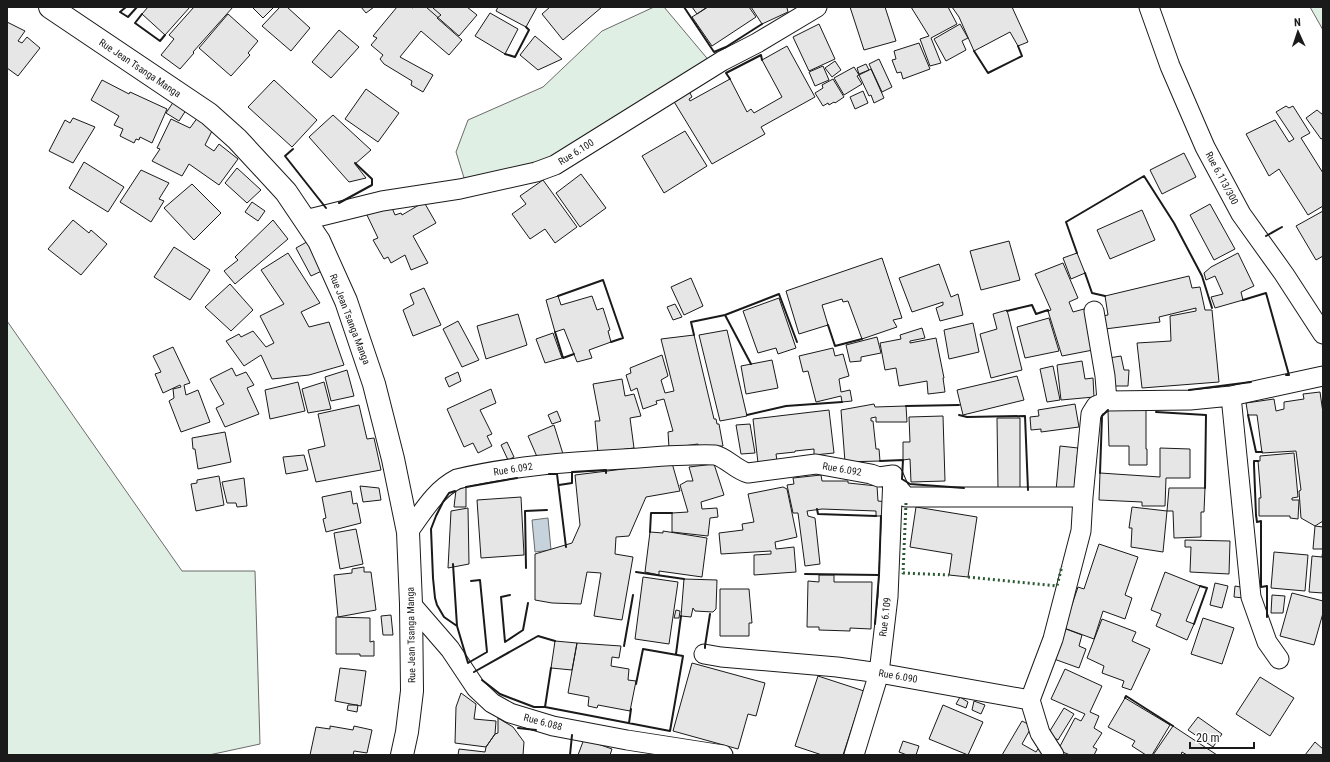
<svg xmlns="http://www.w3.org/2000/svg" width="1330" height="762" viewBox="0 0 1330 762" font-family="'Roboto Condensed',sans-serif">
  <rect width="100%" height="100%" fill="#fff"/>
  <!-- green -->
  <path fill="#e0efe3" stroke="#6a6a6a" d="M 654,7 L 664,7 L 711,63 L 548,162 L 465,181 L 456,152 L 468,120 L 543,87 L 602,31 Z
    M 1310,7 L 1323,7 L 1323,30 Z
    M 7,321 L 182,571 L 255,571 L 260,744 L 209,755 L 7,755 Z"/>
  <!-- water -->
  <path fill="#c6d2dc" stroke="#6a6a6a" d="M 548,518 L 551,550 L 535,552 L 532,520 Z"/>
  <!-- building -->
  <path fill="#e6e6e6" stroke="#1a1a1a" d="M 148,7 L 190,7 L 165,35 L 142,14 Z
    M 194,7 L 233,7 L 193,52 L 194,53 L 180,69 L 161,55 L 174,39 L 169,35 Z
    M 252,7 L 274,7 L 263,18 Z
    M 280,7 L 287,7 L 310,28 L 291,51 L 262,26 Z
    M 361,7 L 374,7 L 366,13 Z
    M 397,7 L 411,7 L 413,8 L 414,7 L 434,7 L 433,8 L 441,15 L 437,18 L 462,40 L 449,55 L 421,31 L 400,57 L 433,75 L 423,92 L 411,85 L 412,81 L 384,64 L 380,59 L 383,55 L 371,45 L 377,38 L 373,36 Z
    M 426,7 L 467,7 L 477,15 L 459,36 Z
    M 498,7 L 537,7 L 526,27 L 496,11 Z
    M 550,7 L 602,7 L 563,40 L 542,14 Z
    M 692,7 L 707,7 L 697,14 Z
    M 708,7 L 749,7 L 756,17 L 712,46 L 692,17 Z
    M 751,7 L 788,7 L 787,8 L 788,12 L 762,24 Z
    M 850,7 L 885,7 L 896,41 L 864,50 Z
    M 911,7 L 948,7 L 957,24 L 931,38 L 941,63 L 930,66 L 920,39 L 929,36 Z
    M 952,7 L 1012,7 L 1028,42 L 1018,46 L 1010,32 L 974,51 L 959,17 Z
    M 490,13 L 518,29 L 505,54 L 475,36 Z
    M 228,14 L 258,41 L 248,53 L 250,55 L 231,76 L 199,48 Z
    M 7,22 L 25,31 L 18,41 L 22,43 L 27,37 L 40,48 L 18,76 L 7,68 Z
    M 819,24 L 835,59 L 809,71 L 793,37 Z
    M 960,24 L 968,38 L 962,41 L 966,50 L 946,61 L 934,39 Z
    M 339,30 L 359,47 L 331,78 L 312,62 Z
    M 535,36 L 562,59 L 538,70 L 520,55 Z
    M 919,43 L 930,69 L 903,79 L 901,72 L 897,73 L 892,60 L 896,59 L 894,51 Z
    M 787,46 L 815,97 L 761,127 L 765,134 L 712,164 L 673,100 L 689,91 L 692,97 L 689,99 L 690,101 L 730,79 L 747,112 L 751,109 L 754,113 L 782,97 L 762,60 Z
    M 879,59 L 892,87 L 882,92 L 869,64 Z
    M 835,61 L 841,70 L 832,77 L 825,68 Z
    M 866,64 L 869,70 L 859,74 L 857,68 Z
    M 823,66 L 829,80 L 815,86 L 809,72 Z
    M 854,67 L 859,75 L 857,76 L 862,84 L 844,95 L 834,78 Z
    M 871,69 L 884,98 L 874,103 L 871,95 L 869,96 L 859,75 Z
    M 833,79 L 844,97 L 835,103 L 834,102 L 829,105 L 828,103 L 823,106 L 815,93 L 823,88 L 822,85 Z
    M 102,80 L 129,94 L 130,92 L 167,109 L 152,143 L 140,137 L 139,140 L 136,139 L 134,143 L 120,136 L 123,129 L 114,125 L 119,116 L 91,100 Z
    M 274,80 L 317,120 L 292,147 L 248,107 Z
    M 366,89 L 399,113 L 378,142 L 345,119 Z
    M 863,91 L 868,103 L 855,109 L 850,97 Z
    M 176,98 L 188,107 L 179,121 L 166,113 Z
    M 1286,106 L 1289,108 L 1293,106 L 1310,133 L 1301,138 L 1323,173 L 1323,206 L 1308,215 L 1279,169 L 1269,176 L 1246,134 L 1275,120 L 1289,142 L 1294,139 L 1276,112 Z
    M 1317,110 L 1323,115 L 1323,138 L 1321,139 L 1306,118 Z
    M 333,115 L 371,150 L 355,164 L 366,178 L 349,182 L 309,137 Z
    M 198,117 L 214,127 L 205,145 L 214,151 L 219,144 L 238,159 L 219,185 L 189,164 L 182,176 L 152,161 L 160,149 L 157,148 L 171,119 L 190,128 Z
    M 73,118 L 95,127 L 73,163 L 49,151 L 65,120 L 70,123 Z
    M 685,131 L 707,166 L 664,193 L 642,156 Z
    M 1184,153 L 1196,177 L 1162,194 L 1150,170 Z
    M 84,162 L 124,187 L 108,212 L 69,188 Z
    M 237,168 L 261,190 L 247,203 L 225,183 Z
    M 141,170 L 169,183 L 159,199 L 164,201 L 151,222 L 120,202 Z
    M 581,174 L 606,208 L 580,227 L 556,193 Z
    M 543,180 L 577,227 L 555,243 L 545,229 L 530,239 L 512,214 L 526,204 L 520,196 Z
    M 192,184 L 221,213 L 194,240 L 164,208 Z
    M 252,202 L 265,211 L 258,221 L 245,212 Z
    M 424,202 L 436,223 L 413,236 L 428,263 L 411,270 L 405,255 L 391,263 L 388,257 L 384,259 L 373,240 L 378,238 L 366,213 L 390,203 L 395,215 L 401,213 L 402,215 Z
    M 1210,204 L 1235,249 L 1214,260 L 1190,215 Z
    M 1142,210 L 1155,240 L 1110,259 L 1097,230 Z
    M 1323,211 L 1323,256 L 1316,260 L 1296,226 Z
    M 73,220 L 89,233 L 91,230 L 107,244 L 81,275 L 48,249 Z
    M 273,220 L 288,239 L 235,284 L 224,271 L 238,260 L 235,257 Z
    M 312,239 L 326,269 L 311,276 L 296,248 Z
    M 1009,241 L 1020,280 L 981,290 L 970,251 Z
    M 174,247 L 210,270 L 190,300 L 154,277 Z
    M 288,253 L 320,303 L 301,312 L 309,327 L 329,322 L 344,365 L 309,375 L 272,379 L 261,355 L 244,366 L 226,341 L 239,334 L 241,337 L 253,331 L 266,347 L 274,343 L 260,316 L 284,304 L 261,270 Z
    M 1077,253 L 1085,273 L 1071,279 L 1063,258 Z
    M 1238,253 L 1254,286 L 1241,292 L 1243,300 L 1215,308 L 1211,297 L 1223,294 L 1215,276 L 1206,280 L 1204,273 L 1211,267 Z
    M 882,258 L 902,318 L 893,320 L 897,327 L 862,339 L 848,301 L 843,302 L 842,299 L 822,305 L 828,325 L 799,334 L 786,291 Z
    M 1063,263 L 1078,298 L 1069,302 L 1073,312 L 1084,309 L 1093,340 L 1093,350 L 1062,356 L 1048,311 L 1051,310 L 1035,274 Z
    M 939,264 L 951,297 L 958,294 L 963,315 L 940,321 L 936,308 L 943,305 L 943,302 L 912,312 L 899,278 Z
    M 1189,276 L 1192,288 L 1200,287 L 1205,310 L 1212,310 L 1219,382 L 1142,388 L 1137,343 L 1171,341 L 1170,316 L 1196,311 L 1196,308 L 1159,317 L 1160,322 L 1105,329 L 1102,316 L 1108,315 L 1105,296 Z
    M 691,278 L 703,306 L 684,315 L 671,287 Z
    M 230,284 L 253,310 L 231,331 L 205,307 Z
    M 424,288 L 441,325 L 413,336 L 403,310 L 414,304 L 410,294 Z
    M 558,296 L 561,305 L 592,296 L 597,310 L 603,308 L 610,330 L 608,331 L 611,342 L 589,350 L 592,358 L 577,362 L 564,329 L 555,332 L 546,300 Z
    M 779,298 L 796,348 L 778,354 L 776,348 L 758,353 L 743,311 Z
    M 675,304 L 682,317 L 673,320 L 667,307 Z
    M 1007,310 L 1022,370 L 991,378 L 980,334 L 997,329 L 993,314 Z
    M 518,314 L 527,345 L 486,359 L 477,326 Z
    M 1049,318 L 1059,351 L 1025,358 L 1017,327 Z
    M 458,321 L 479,360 L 462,367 L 443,329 Z
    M 973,323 L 979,352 L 949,359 L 944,330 Z
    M 922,328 L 925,338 L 910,341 L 910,343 L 936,338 L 944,378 L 943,378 L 945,392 L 928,394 L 927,381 L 899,386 L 896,368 L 885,370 L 880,343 L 901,339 L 900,335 Z
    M 727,330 L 747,416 L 720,421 L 699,335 Z
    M 553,333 L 562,358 L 545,363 L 536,339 Z
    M 694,335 L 714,419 L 716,419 L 717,424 L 719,424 L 723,446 L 699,447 L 698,444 L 669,448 L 668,432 L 673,431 L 664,399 L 656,401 L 657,404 L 643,409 L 637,388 L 631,391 L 626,375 L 631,373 L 630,368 L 662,355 L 668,376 L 661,380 L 665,393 L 674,391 L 661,339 Z
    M 877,337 L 881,353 L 861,357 L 861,361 L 850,362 L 846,345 Z
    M 173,347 L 190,383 L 184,385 L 186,395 L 198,390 L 210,422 L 181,432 L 169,401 L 174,398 L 173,389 L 181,387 L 180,385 L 163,393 L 155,374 L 161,372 L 153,356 Z
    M 833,348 L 835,356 L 843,354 L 849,376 L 839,379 L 841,392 L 850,390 L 852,401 L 842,402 L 841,396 L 816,402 L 808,371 L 803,372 L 799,356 Z
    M 1121,356 L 1124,370 L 1129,370 L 1128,386 L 1111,386 L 1109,358 Z
    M 772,360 L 778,388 L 746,394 L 741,366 Z
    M 1082,361 L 1085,379 L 1093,378 L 1094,397 L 1061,400 L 1057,365 Z
    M 1053,366 L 1060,400 L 1047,402 L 1040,369 Z
    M 232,368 L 236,376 L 246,372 L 254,385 L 247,388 L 259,414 L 225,427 L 216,408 L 224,404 L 210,379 Z
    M 347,370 L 354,396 L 331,401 L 325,377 Z
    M 458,372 L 461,381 L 449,387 L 445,378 Z
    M 1017,376 L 1024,400 L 963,415 L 957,390 Z
    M 622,379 L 625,396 L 634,394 L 641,416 L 630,418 L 634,448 L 598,453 L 595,421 L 600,421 L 593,384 Z
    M 298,382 L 305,411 L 270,419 L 265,390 Z
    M 324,382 L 331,409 L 308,413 L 302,389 Z
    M 491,389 L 496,403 L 480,410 L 492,434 L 487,436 L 492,446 L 478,453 L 473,443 L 464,447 L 447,409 Z
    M 1320,392 L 1323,413 L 1323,521 L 1315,526 L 1301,518 L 1299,491 L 1301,490 L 1296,451 L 1262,453 L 1257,415 L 1248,415 L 1246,403 L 1274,399 L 1276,411 L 1284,409 L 1284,402 L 1304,399 L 1303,394 Z
    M 874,404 L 875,407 L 906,406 L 907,422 L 876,422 L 876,417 L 871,418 L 871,421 L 873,421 L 876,449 L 879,449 L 880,461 L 845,462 L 841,410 Z
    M 1075,404 L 1079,427 L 1041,432 L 1041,429 L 1031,430 L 1030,417 L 1039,416 L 1038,410 Z
    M 359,405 L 367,439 L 374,438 L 381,470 L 316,482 L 308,450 L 325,446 L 318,414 Z
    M 829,410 L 834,453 L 814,455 L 814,449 L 795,451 L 795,452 L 776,454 L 777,461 L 758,463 L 753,419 Z
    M 1108,410 L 1146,410 L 1146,449 L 1147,449 L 1147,465 L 1129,465 L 1129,446 L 1109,446 Z
    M 557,411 L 561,421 L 552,424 L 548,415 Z
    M 943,416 L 945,481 L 911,482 L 910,459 L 903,460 L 903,442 L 910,442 L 909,417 Z
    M 997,418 L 1020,418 L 1020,489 L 998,489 Z
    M 750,424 L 755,453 L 741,454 L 736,425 Z
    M 554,425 L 563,454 L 538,459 L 528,436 Z
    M 225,432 L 231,462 L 198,469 L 195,449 L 193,449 L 192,438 Z
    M 507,442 L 514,457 L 508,460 L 501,445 Z
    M 1060,446 L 1078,448 L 1074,492 L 1056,491 Z
    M 1160,448 L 1190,449 L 1190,478 L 1166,478 L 1165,506 L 1142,506 L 1142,502 L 1099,500 L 1100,473 L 1160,477 Z
    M 1294,453 L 1298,497 L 1292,498 L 1292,500 L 1299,500 L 1298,519 L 1290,518 L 1290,516 L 1259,516 L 1259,498 L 1261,498 L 1258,461 L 1260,461 L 1260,456 Z
    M 304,455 L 308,470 L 286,474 L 283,457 Z
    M 672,463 L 680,491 L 646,497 L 629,536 L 616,537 L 615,554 L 633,557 L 622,620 L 594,616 L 601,573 L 587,572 L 581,604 L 552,603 L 535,600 L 535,554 L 572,543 L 580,525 L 575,475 Z
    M 714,464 L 724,495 L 701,502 L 702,509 L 717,508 L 718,517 L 710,518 L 708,536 L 672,532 L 672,513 L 688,512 L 680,485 L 687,481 L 693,481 L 689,467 Z
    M 821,475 L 822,481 L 848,481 L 848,483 L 877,486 L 878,501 L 888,502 L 888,516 L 876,516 L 876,511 L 822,509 L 807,511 L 808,516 L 815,518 L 820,564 L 805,566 L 798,513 L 793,513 L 787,485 L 794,484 L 793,478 Z
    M 219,476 L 224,505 L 196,511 L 191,484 L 197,483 L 197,480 Z
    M 244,478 L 247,506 L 237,507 L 236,503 L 227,503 L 222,482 Z
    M 360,486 L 379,488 L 381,500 L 363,502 Z
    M 466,487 L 466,507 L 454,507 L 456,490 Z
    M 783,487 L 787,489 L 797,537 L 775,542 L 776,549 L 794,547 L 796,572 L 754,575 L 754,555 L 771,554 L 771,551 L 721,554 L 719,533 L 743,530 L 742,524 L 754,522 L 748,494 Z
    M 1169,488 L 1205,488 L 1204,512 L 1201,512 L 1201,537 L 1174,538 L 1173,511 L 1167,511 Z
    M 351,491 L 353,504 L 357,503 L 361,523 L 326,532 L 323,519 L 326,518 L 322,497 Z
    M 521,497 L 524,555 L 481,558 L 477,500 Z
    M 916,507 L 977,517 L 968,577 L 949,575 L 952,554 L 910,547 Z
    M 1132,507 L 1167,511 L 1163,552 L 1131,547 L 1132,528 L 1129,528 Z
    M 468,508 L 469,564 L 448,568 L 451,511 Z
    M 1315,526 L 1323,527 L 1323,593 L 1309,592 L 1312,556 L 1322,557 L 1323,549 L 1313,549 Z
    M 356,529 L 363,564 L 340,569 L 334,533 Z
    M 663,531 L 707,538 L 702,577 L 659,571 L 659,575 L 645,572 L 650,532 L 663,533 Z
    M 1185,540 L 1230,541 L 1229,574 L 1190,572 L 1191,547 L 1185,547 Z
    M 1099,544 L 1138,557 L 1125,595 L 1132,598 L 1125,619 L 1103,611 L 1094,639 L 1064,628 L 1078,587 L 1084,589 Z
    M 1274,552 L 1308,555 L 1305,591 L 1271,588 Z
    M 364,567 L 364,572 L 371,572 L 376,610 L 338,617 L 334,575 L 352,573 L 352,569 Z
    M 1165,572 L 1200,586 L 1186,621 L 1194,624 L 1187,640 L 1156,626 L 1161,614 L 1151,610 Z
    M 819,575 L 834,575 L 834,582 L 872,582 L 871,629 L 850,628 L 850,631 L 819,630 L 819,627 L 807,627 L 808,581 L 819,582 Z
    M 643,577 L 678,582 L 669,644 L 635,639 Z
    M 684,579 L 717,580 L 716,609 L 713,612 L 695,611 L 693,608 L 691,617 L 681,616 Z
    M 1215,583 L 1228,586 L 1222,608 L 1210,605 Z
    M 1235,586 L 1246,588 L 1244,598 L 1234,597 Z
    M 720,589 L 749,589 L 752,623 L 749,623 L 749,636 L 720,636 Z
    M 1292,593 L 1323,601 L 1323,613 L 1314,645 L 1280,636 Z
    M 1272,595 L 1285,596 L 1283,613 L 1271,613 Z
    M 676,610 L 680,611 L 679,618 L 674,618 Z
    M 391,615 L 393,635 L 383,635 L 381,616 Z
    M 336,617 L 370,618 L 370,642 L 374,641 L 374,656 L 360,656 L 360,654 L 336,654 Z
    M 1203,618 L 1234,628 L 1222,664 L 1191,654 Z
    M 1102,619 L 1136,632 L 1132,641 L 1150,649 L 1131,690 L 1122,687 L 1124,681 L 1102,673 L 1104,666 L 1087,658 Z
    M 1066,629 L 1082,635 L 1079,646 L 1086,649 L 1079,668 L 1054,659 Z
    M 555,641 L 577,643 L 572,670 L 551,668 Z
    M 577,643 L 621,646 L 619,658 L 612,657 L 611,666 L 629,669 L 628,680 L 636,681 L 630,711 L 598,705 L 597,708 L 588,706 L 589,697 L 568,693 Z
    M 692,663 L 765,683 L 756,716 L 748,714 L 738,749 L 673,731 Z
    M 340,668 L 366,671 L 361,706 L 335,701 Z
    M 1065,669 L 1102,686 L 1090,712 L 1099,716 L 1094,728 L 1102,733 L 1093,747 L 1097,749 L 1094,755 L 1070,755 L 1058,750 L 1075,718 L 1081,721 L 1085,714 L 1051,699 Z
    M 818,676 L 864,691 L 843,755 L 822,755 L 795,746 Z
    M 1260,677 L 1294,698 L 1270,736 L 1236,714 Z
    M 461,693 L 476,704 L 474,719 L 496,721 L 495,734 L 486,747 L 455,743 L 456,707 Z
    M 960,697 L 968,702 L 966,708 L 956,704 Z
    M 1125,698 L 1170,725 L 1152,755 L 1146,755 L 1132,746 L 1135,741 L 1108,727 Z
    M 974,701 L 985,705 L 981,714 L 972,710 Z
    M 348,705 L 358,705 L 357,712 L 347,710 Z
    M 943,705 L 983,722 L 968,755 L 929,739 Z
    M 1064,708 L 1074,714 L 1058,740 L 1048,734 Z
    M 1198,717 L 1222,734 L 1213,747 L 1188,730 Z
    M 498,718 L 513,727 L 524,742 L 523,755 L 458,755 L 459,749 L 485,752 L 486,747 L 495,734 L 498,733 Z
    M 1022,721 L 1032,726 L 1022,744 L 1036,752 L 1038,749 L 1045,753 L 1044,755 L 1002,755 Z
    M 330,726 L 353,730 L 354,726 L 372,730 L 367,753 L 354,751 L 353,755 L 310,755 L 316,727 L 330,729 Z
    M 1173,726 L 1217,755 L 1187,755 L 1182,752 L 1181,755 L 1153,755 Z
    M 584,739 L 612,749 L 610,755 L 578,755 Z
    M 903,741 L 919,746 L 916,755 L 907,755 L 899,752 Z
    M 1315,742 L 1323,749 L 1323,755 L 1305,755 Z"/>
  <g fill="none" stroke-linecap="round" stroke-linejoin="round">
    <!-- minor casing -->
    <g stroke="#1a1a1a" stroke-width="21">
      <path id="minor" d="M 1149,7 L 1170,66 L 1205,147 L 1241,214 L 1284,274 L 1323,334
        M 305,220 L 382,201 L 460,189 L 536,172 L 555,165 L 722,61 L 757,43 L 817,7
        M 1094,311 L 1105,376 L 1107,401
        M 1231,396 L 1251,597 L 1267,642 L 1279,659
        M 1083,497 L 1091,414 L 1096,406 L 1107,401 L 1190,400 L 1231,396 L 1323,376
        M 408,532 C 422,513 435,490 457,479 C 511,466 568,462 623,459 C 654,457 685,454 715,455 C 727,458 736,470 748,473 L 816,464 L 871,474 L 879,477 L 893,475 L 899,489 L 906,497 L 1083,497 L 1081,531 L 1053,639 L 1030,700
        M 411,604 L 450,649 L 476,688 L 492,703 L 510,713 L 553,726 L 627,740 L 723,755
        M 704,654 L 721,657 L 837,667 L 879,673 L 1030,700 L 1040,733 L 1054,755
        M 854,755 L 879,673 L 888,597 L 893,476"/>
    </g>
    <!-- tertiary casing -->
    <g stroke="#1a1a1a" stroke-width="24">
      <path id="tertiary" d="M 50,7 L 209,114 L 237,139 L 286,192 L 319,241 L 346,301 L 374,384 L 393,459 L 408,532 L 411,604 L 412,691 L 407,732 L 402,755"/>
    </g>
    <!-- minor -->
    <use href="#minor" stroke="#fff" stroke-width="19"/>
    <!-- tertiary -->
    <use href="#tertiary" stroke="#fff" stroke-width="22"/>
    <!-- hedge -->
    <path stroke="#2b5a34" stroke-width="3" stroke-dasharray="2 3" stroke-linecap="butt" d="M 906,503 L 903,573 L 949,575
      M 968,577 L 1057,586 L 1062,566"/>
    <!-- wall -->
    <path stroke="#1a1a1a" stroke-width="2" d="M 126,7 L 120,12 L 128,17 L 137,7
      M 684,7 L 714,52 L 726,47 L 762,24
      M 142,14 L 135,23 L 160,41 L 165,35
      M 974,51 L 988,73 L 1022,56 L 1018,46
      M 505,54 L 515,57 L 529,30 L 526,27
      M 730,79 L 726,73 L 761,55 L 762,60
      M 293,149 L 285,156 L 326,208
      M 339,203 L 372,185 L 372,179 L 355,163
      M 1266,236 L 1282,227
      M 1077,253 L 1066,222 L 1144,176 L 1174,223 L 1202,276 L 1212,308
      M 1085,273 L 1092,293 L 1105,296
      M 558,296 L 603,280 L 623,338 L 611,342
      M 1243,300 L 1266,293 L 1289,375 L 1286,375
      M 1007,311 L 1032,305 L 1036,314 L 1048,310 L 1048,311
      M 725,315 L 779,294 L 797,342
      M 828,325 L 835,346 L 862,339
      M 555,332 L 563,358 L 574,354
      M 694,335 L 691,322 L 725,315 L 751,364
      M 1189,390 L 1251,382
      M 906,406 L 959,405
      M 1156,412 L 1206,415 L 1205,488
      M 747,415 L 786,406 L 842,402
      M 959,415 L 967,417 L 1025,416 L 1028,490
      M 1248,415 L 1256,452 L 1262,452
      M 880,461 L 903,460 L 902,479 L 910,484 L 964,488
      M 1258,461 L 1254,461 L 1254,465 L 1256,515 L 1257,522 L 1261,521 L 1261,587 L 1267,586 L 1267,617
      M 1100,473 L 1102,416 L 1108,410
      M 549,474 L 557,474 L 566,547
      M 559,485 L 572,483 L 572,472 L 606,470 L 606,473
      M 466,487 L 517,478
      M 455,491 L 449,493 L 443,502 L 436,516 L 431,529 L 433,578 L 435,598 L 437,605 L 444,617 L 457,626
      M 817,509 L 818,514 L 876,516
      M 650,532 L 651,513 L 672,513
      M 453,564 L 457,626 L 468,663 L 487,652 L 480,580 L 471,581
      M 526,568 L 525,511 L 547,510
      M 636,572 L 684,579
      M 805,574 L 879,575 L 875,624
      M 879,575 L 881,516
      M 510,595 L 501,597 L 505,642 L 523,630 L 528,603
      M 1194,624 L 1207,588 L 1200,586
      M 624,646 L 633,595
      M 705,648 L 705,646 L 710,614
      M 676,654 L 681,616
      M 474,672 L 538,636 L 555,641
      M 482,680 L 500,694 L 534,707 L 545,707 L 670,731 L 683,656 L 643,649 L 636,684
      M 1125,698 L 1126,696 L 1173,726
      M 545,707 L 551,668
      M 629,723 L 631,709
      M 518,728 L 536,730
      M 570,755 L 572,735"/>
  </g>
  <g text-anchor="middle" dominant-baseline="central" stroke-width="3" stroke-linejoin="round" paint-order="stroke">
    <!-- street labels -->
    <g font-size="10" fill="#1a1a1a" stroke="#fff">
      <text transform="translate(140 68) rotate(34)">Rue Jean Tsanga Manga</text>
      <text transform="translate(576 152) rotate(-32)">Rue 6.100</text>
      <text transform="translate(1222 178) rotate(62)">Rue 6.113/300</text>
      <text transform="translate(350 319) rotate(69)">Rue Jean Tsanga Manga</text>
      <text transform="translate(513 469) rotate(-9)">Rue 6.092</text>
      <text transform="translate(842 469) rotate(10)">Rue 6.092</text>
      <text transform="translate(885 617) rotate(-83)">Rue 6.109</text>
      <text transform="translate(411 635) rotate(-91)">Rue Jean Tsanga Manga</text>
      <text transform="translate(898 676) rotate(10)">Rue 6.090</text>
      <text transform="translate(543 722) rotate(15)">Rue 6.088</text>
    </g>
  </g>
  <!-- border -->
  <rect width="1330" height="762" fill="none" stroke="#1a1a1a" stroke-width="16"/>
  <!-- north arrow -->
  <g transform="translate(1298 32) rotate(357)" stroke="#ffffff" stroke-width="3" paint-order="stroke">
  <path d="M0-3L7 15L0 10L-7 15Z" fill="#1a1a1a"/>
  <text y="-6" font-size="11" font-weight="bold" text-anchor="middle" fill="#1a1a1a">N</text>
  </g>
  <!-- scale -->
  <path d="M1190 742v6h64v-6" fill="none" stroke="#1a1a1a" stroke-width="2"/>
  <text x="1196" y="742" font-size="12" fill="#1a1a1a" stroke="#ffffff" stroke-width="3" paint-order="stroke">20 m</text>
</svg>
